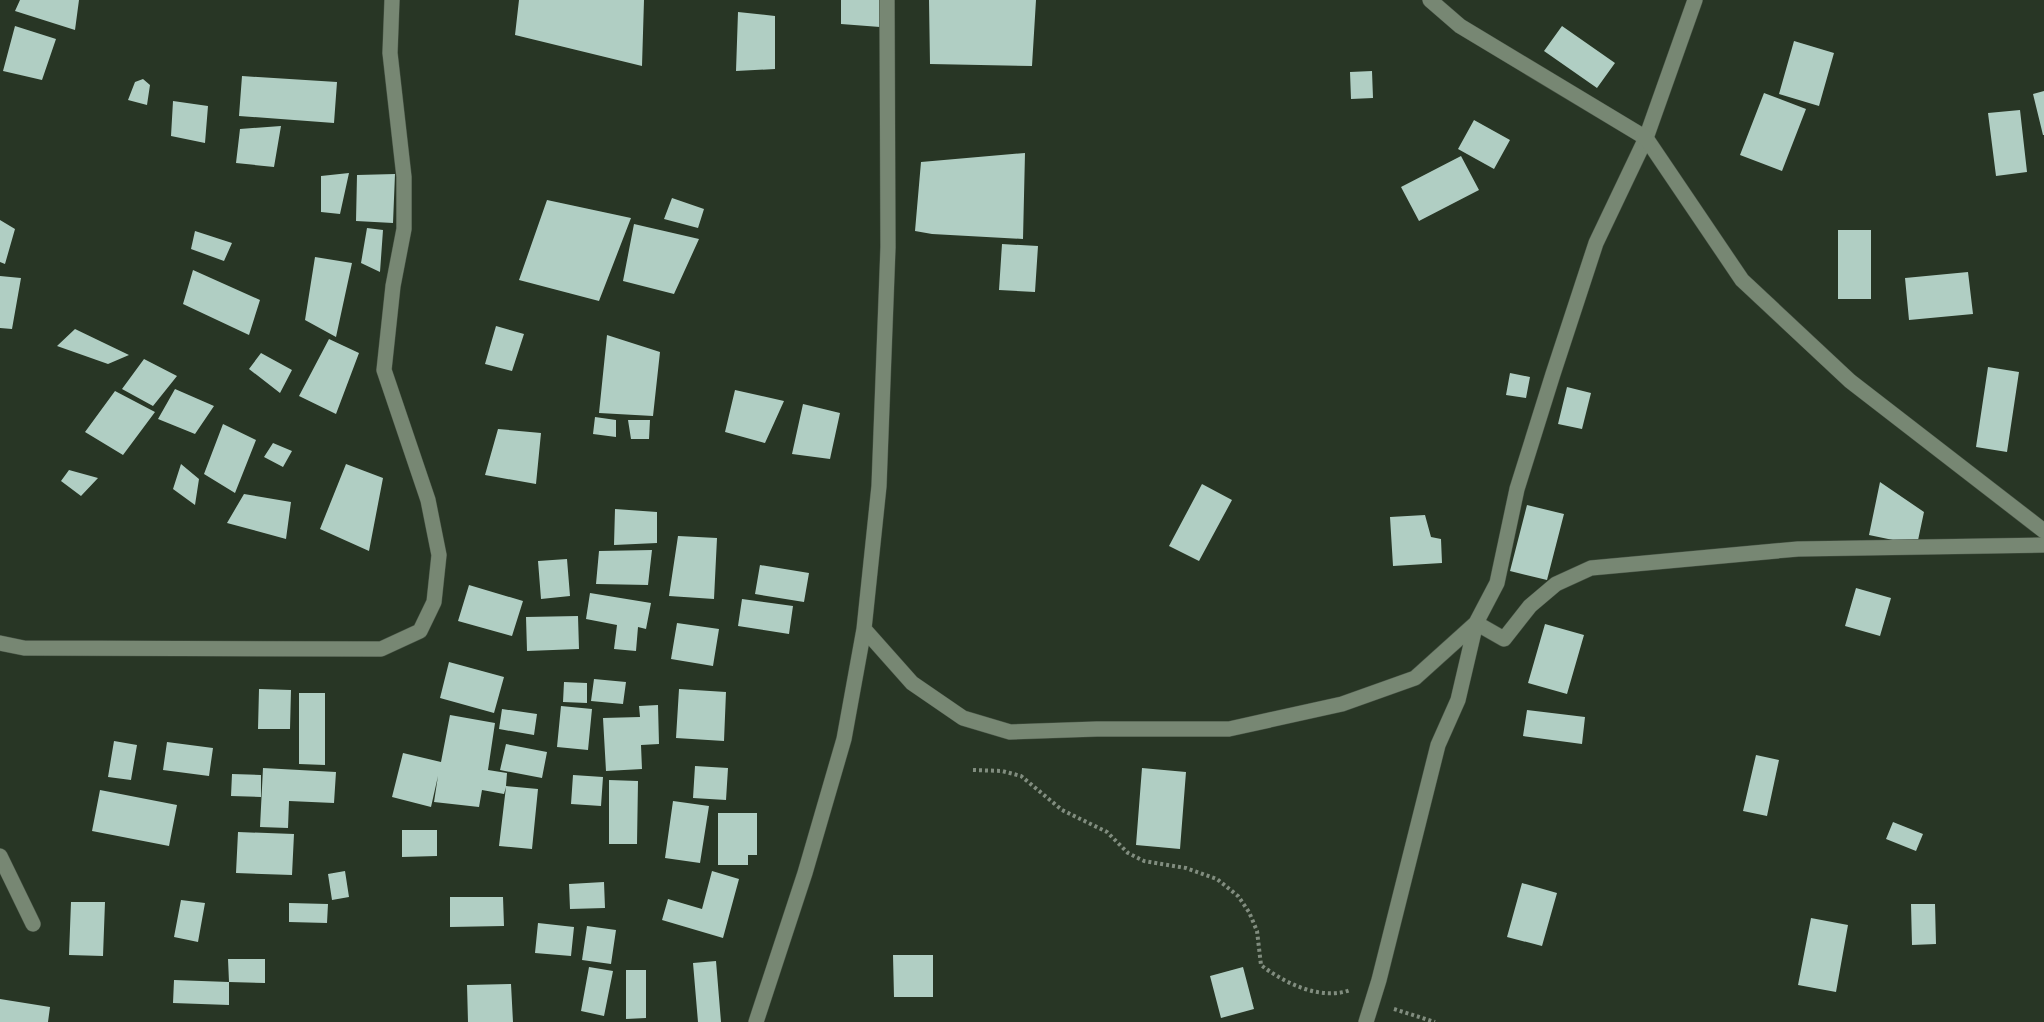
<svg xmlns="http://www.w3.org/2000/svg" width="2044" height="1022" viewBox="0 0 2044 1022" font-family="Cabin,sans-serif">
  <rect width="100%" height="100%" fill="#283625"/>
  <!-- building -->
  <path fill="#b0cec3" d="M 20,0 L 79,0 L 75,30 L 15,11 Z
    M 519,0 L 644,0 L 642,66 L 515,35 Z
    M 841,0 L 886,0 L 880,27 L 841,24 Z
    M 929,0 L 1036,0 L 1032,66 L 930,64 Z
    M 738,12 L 775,16 L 775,69 L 736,71 Z
    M 15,26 L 56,39 L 42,80 L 3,71 Z
    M 1562,26 L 1615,63 L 1597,88 L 1544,51 Z
    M 1794,41 L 1834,53 L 1819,106 L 1779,94 Z
    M 1372,71 L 1373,98 L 1351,99 L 1350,72 Z
    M 242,76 L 337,82 L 334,123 L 239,116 Z
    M 143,79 L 150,85 L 147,105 L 128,100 L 135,82 Z
    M 2044,91 L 2044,135 L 2043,135 L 2033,94 Z
    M 1764,93 L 1806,109 L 1782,171 L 1740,155 Z
    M 173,101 L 208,106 L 205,143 L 171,136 Z
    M 2020,110 L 2027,172 L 1996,176 L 1988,113 Z
    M 1474,120 L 1510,140 L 1494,169 L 1458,149 Z
    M 281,126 L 274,167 L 236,163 L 240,129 Z
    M 1025,153 L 1023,239 L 932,234 L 915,231 L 921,162 Z
    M 1461,156 L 1479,190 L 1419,221 L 1401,187 Z
    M 349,173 L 340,214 L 321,212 L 321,176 Z
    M 395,174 L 393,223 L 356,221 L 357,175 Z
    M 672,198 L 704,209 L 698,228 L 664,219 Z
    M 547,200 L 631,218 L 599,301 L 519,280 Z
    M 0,220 L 15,229 L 5,264 L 0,262 Z
    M 634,224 L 699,239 L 674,294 L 623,281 Z
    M 367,228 L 383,230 L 380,272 L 361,263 Z
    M 1838,230 L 1871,230 L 1871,299 L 1838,299 Z
    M 195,231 L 232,243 L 224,261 L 191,249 Z
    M 1002,244 L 1038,246 L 1035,292 L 999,290 Z
    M 315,257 L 352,263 L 336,337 L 305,320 Z
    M 193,270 L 260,300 L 249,335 L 183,304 Z
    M 1968,272 L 1973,314 L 1909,320 L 1905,278 Z
    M 0,276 L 21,278 L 12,329 L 0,328 Z
    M 496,326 L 524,334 L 512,371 L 485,364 Z
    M 75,329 L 129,355 L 108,364 L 57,346 Z
    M 607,335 L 660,352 L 653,416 L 599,413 Z
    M 329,339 L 359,353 L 336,414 L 299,396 Z
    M 261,353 L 292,370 L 280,393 L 249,369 Z
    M 144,359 L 177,376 L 153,406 L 122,389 Z
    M 1988,367 L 2019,372 L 2007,452 L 1976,447 Z
    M 1510,373 L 1530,377 L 1526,398 L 1506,395 Z
    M 1567,387 L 1591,393 L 1582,429 L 1558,424 Z
    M 175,389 L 214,406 L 195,434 L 158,419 Z
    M 735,390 L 784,401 L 765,443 L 725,432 Z
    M 115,391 L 155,412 L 123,455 L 85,432 Z
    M 803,404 L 840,413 L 830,459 L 792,454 Z
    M 595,417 L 616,420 L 616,437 L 593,434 Z
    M 628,420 L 650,420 L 649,439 L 631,439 Z
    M 223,424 L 256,440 L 235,493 L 204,474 Z
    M 498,429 L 541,433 L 536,484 L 485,475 Z
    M 273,443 L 292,451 L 283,467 L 264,457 Z
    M 181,464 L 199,479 L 195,505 L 173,489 Z
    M 346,464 L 383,478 L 369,551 L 320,529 Z
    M 69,470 L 98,478 L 81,496 L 61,481 Z
    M 1880,482 L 1924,512 L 1917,545 L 1869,535 Z
    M 1202,484 L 1232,500 L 1199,561 L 1169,546 Z
    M 244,494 L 291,502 L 286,539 L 227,523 Z
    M 1527,505 L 1564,514 L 1547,580 L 1510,571 Z
    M 615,509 L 657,512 L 657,543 L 614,545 Z
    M 1425,515 L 1431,537 L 1441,539 L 1442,563 L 1393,566 L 1390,517 Z
    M 678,536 L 717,538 L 714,599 L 669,596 Z
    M 652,550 L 648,585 L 596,584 L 599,551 Z
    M 567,559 L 570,596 L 541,599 L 538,561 Z
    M 760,565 L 809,573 L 804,602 L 755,594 Z
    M 469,585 L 523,601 L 512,636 L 458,621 Z
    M 1856,588 L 1891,598 L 1880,636 L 1845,626 Z
    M 590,593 L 651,603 L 646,629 L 638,627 L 636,651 L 614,649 L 617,625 L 586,619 Z
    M 742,599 L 793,606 L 789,634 L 738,626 Z
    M 578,616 L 579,649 L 527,651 L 526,617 Z
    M 677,623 L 719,629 L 713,666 L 671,659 Z
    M 1545,624 L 1584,635 L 1567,694 L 1528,683 Z
    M 449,662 L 504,677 L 494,713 L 440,698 Z
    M 594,679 L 626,682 L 623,704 L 591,701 Z
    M 564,682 L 587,683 L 587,703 L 563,702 Z
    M 259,689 L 291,690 L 290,729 L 258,729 Z
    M 679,689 L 726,692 L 724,741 L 676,738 Z
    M 299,693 L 325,693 L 325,765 L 299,764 Z
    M 658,705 L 659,744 L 641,745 L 642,769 L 606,771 L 603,718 L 640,717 L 639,706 Z
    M 561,706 L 592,709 L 588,750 L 557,747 Z
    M 502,709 L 537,714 L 534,735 L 499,729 Z
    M 1527,710 L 1585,717 L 1582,744 L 1523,736 Z
    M 450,715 L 495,723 L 488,770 L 507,773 L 506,786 L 538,789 L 532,849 L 499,846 L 506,787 L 504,794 L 482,790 L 479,807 L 434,802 L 438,776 L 431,807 L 392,797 L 403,753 L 441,762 Z
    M 114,741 L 137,745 L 131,780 L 108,777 Z
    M 167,742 L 213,748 L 209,776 L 163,770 Z
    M 506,744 L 547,752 L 542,778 L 500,770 Z
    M 1756,755 L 1779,760 L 1767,816 L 1743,811 Z
    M 695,766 L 728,768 L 726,800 L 693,798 Z
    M 263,768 L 336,772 L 334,803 L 289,801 L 288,828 L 260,827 Z
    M 1142,768 L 1186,772 L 1180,849 L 1136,845 Z
    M 232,774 L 261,775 L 261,797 L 231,796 Z
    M 573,775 L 603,777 L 601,806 L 571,804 Z
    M 609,780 L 638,781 L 637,844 L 609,844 Z
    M 100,790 L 177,805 L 169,846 L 92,831 Z
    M 673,801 L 709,806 L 700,863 L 665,858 Z
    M 718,813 L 757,813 L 757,855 L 748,855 L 748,865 L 718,865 Z
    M 1893,822 L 1923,834 L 1916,851 L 1886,839 Z
    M 402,830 L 437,830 L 437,856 L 402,857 Z
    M 238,832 L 294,834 L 292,875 L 236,873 Z
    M 345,871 L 349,897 L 332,900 L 328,874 Z
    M 712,871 L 739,879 L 723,938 L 662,920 L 668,899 L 702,909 Z
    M 604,882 L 605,908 L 570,909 L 569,884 Z
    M 1522,883 L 1557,893 L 1542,946 L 1507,937 Z
    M 450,897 L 503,897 L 504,926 L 450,927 Z
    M 181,900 L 205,903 L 198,942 L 174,937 Z
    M 71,902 L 105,902 L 103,956 L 69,955 Z
    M 289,903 L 328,904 L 327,923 L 289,922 Z
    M 1911,904 L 1935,904 L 1936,944 L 1912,945 Z
    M 1811,918 L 1848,925 L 1836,992 L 1798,985 Z
    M 538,923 L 574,927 L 571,956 L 535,953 Z
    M 587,926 L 616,930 L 611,964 L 582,960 Z
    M 893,955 L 933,955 L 933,997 L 894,997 Z
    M 228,959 L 265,959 L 265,983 L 229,982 L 229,1005 L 173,1003 L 174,980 L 229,982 Z
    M 716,961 L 721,1022 L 698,1022 L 693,963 Z
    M 589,967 L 613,971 L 604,1016 L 581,1011 Z
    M 1243,967 L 1254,1009 L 1221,1018 L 1210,976 Z
    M 626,970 L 646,970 L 646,1018 L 626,1019 Z
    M 511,984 L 513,1022 L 468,1022 L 467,985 Z
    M 0,999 L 50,1007 L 48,1022 L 0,1022 Z"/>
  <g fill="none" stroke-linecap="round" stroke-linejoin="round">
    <!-- street casing -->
    <g stroke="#475345" stroke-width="16">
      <path id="street" d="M 864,629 L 912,683 L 963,718 L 1010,732 L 1097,729 L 1229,729 L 1342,704 L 1415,678 L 1476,623 L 1504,639 L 1530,606 L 1556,584 L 1591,568 L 1798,549 L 2044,545
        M 0,643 L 24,648 L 381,649 L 420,631 L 434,602 L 439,555 L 428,500 L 384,370 L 393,286 L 404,229 L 404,177 L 390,53 L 392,0
        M 0,856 L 33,924
        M 756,1022 L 805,873 L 844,739 L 864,629 L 879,486 L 888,247 L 887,0
        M 1366,1022 L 1379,980 L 1438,745 L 1458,700 L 1476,623 L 1497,583 L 1517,489 L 1553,374 L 1596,243 L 1646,138 L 1695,0"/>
    </g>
    <!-- secondary casing -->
    <g stroke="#475345" stroke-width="16">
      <path id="secondary" d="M 1430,0 L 1460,26 L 1646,138 L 1742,280 L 1850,381 L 2044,531"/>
    </g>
    <!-- path -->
    <path stroke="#818d7f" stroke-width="4" stroke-dasharray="3 3" stroke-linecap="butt" d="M 973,770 L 1002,771 L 1021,776 L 1062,810 L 1107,832 L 1128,853 L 1144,861 L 1186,868 L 1217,879 L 1238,896 L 1249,912 L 1257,931 L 1261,965 C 1284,983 1321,1001 1350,990
      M 1394,1009 L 1435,1022"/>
    <!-- street -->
    <use href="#street" stroke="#778773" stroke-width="15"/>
    <!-- secondary -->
    <use href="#secondary" stroke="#778773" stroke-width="15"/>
  </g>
</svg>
